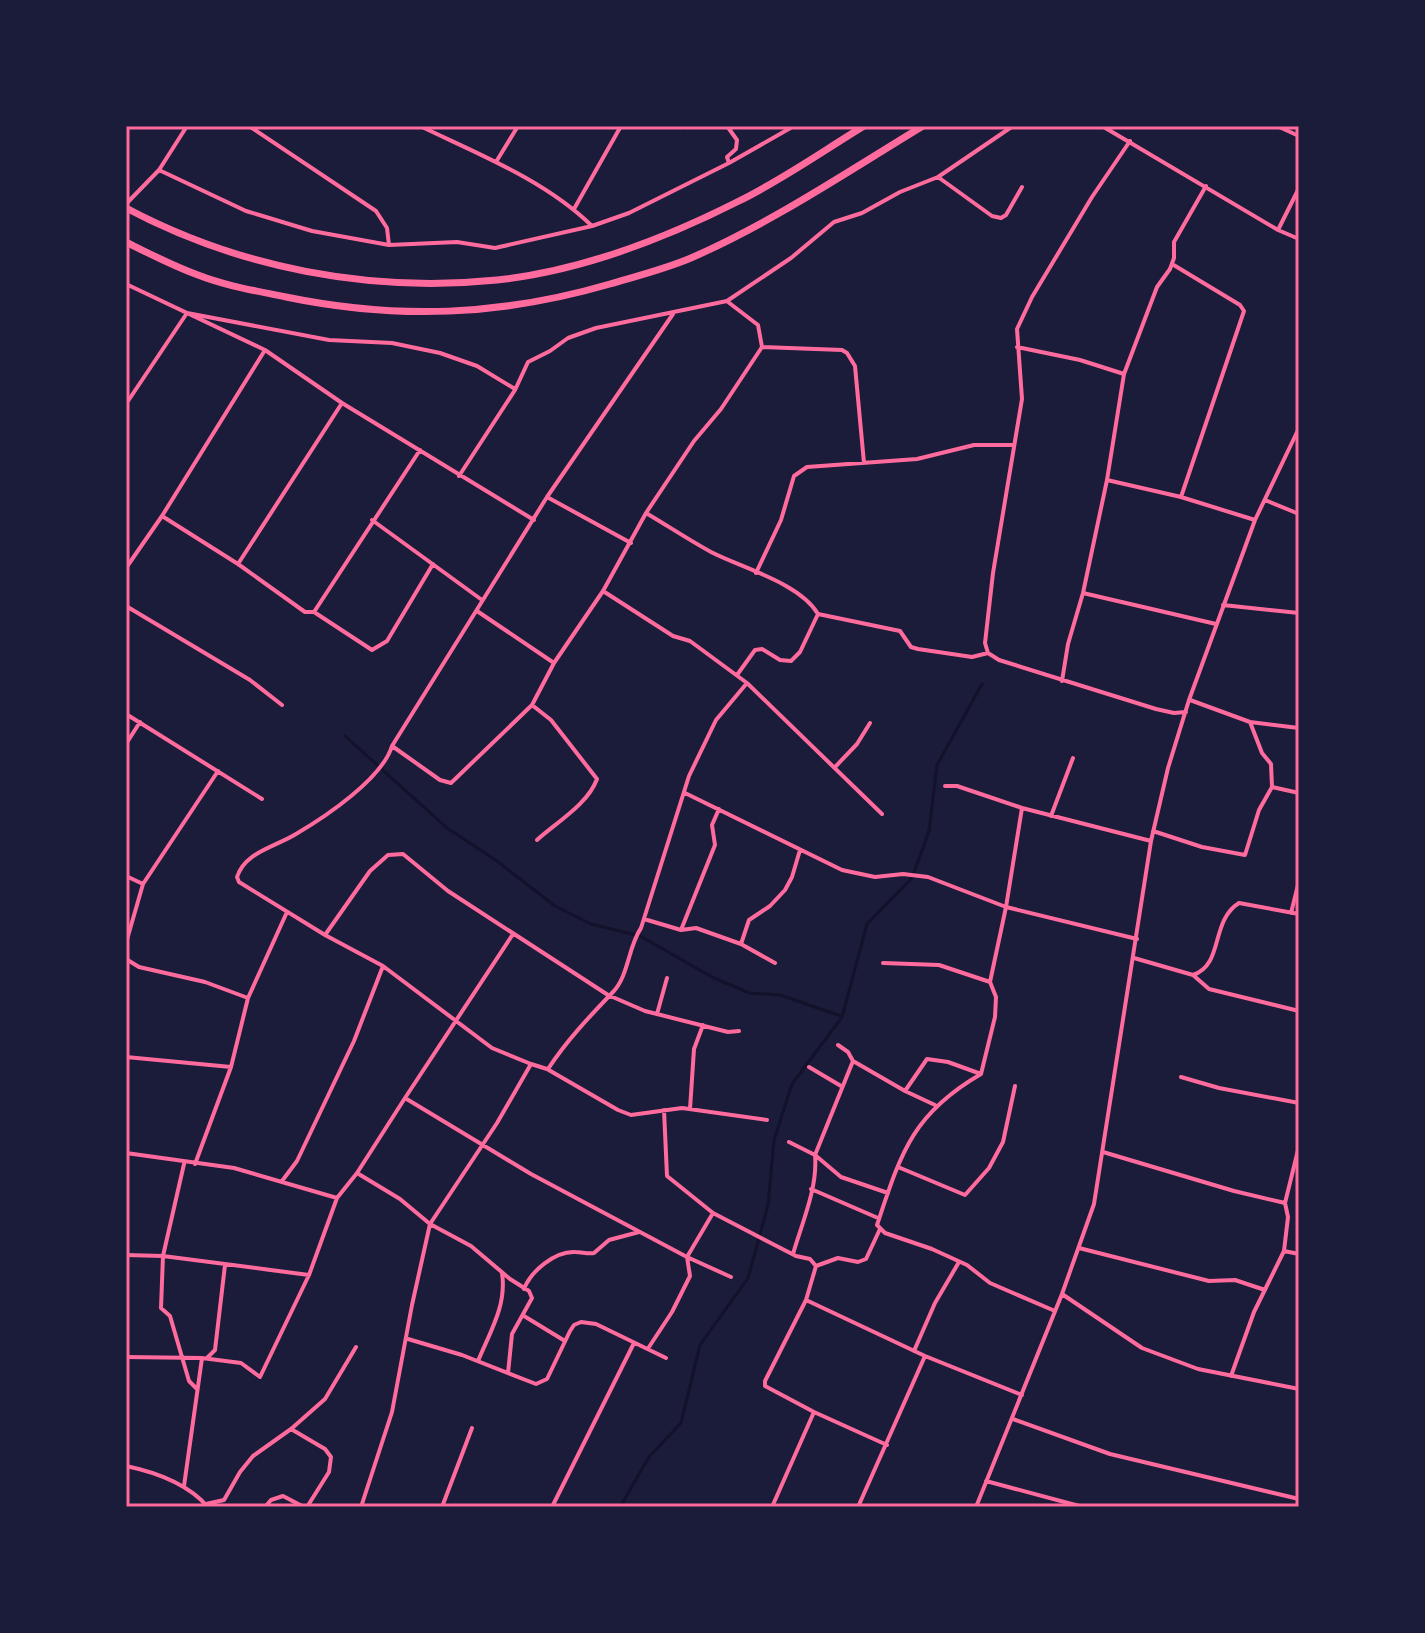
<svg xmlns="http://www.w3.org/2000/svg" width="1425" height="1633" viewBox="0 0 1425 1633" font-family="'Golos Text',sans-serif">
  <rect width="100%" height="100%" fill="#1b1b3a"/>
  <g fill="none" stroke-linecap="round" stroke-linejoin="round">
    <!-- stream -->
    <path stroke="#12122b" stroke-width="3" d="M 685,129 L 685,126
      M 345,736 L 447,828 L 497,861 L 555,906 L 591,924 L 640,936 L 712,977 L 749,993 L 780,995 L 841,1016
      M 620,1507 L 649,1457 L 681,1423 L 700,1345 L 748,1278 L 768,1205 L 774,1140 L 792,1084 L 842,1017 L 867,924 L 912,878 L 929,831 L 937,765 L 982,684"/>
    <!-- minor -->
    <path stroke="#ff6b9d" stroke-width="4" d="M 249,126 L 376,211 L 387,228 L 389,245
      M 420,126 C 478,154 545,180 592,226
      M 727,126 L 737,140 L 736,149 L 727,157 L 729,163
      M 1102,126 L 1278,230 L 1299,239
      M 1277,126 L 1299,136
      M 1130,141 L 1092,197 L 1032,297 L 1017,329 L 1022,399 L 993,573 L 985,643 L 988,653 L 999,660 L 1156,709 L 1174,713 L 1186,712
      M 496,162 L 518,126
      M 159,170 L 246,211 L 312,231 L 389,245 L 457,242 L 495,248 L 592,226 L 629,213 L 729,163 L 794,126
      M 938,177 L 992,216 L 1001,218 L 1006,215 L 1022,187
      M 126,204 L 159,170 L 187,126
      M 574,209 L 621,126
      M 1278,230 L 1299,188
      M 1172,264 L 1240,305 L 1244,311 L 1181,497
      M 126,284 L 265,350 L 342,403 L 534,520
      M 762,347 L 842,350 L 847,353 L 855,366 L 864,463
      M 1017,347 L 1080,360 L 1124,374
      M 126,404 L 187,313 L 329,340 L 392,343 L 440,353 L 477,366 L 515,389
      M 459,476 L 515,390 L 528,362 L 550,351 L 568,338 L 596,328 L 727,301 L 791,258 L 834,222 L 862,213 L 900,192 L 938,177 L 1013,126
      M 1107,480 L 1181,497 L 1255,520
      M 547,497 L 631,543
      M 1265,500 L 1299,514
      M 646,513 C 668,526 689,540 711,552 C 742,568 800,583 818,614 L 900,631 L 911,647 L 918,649 L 972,657 L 988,653
      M 162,516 L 238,564 L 305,612 L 314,612 L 372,650 L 387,641 L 433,564
      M 372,520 L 482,600
      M 238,564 L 342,403
      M 126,568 L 162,516 L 265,350
      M 756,573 L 781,520 L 794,476 L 807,467 L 917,459 L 974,445 L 1014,445
      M 603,591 L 673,636 L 690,641 L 747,683 L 882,814
      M 1083,593 L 1216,624
      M 1223,605 L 1299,613
      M 126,606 L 250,680 L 282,705
      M 477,611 L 554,663
      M 314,612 L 420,450
      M 737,675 L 755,650 L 762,649 L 780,660 L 791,661 L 800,652 L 818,614
      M 1062,681 L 1068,644 L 1083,593 L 1107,480 L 1124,374 L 1157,287 L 1170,269 L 1174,258 L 1174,242 L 1206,186
      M 1190,700 L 1250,722 L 1299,728
      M 532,705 L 551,720 L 597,779 C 588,804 557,822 537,840
      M 126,714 L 262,799
      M 126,744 L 140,722
      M 392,746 L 440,780 L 451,783 L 532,705 L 554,663 L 603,591 L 646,513 L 694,441 L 721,409 L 762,347 L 758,325 L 728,302
      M 836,766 L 857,744 L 870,723
      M 945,786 L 957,786 L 1022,808 L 1151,841
      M 1272,787 L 1299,793
      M 685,793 L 842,870 L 875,877 L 903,874 L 928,877 L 1006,907 L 1137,939
      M 1022,808 L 1006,907 L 990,982 L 996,997 L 995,1017 L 981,1074 C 912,1114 901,1153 877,1225 L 885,1233 L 932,1249 L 967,1265 L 990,1283 L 1055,1311
      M 1051,816 L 1073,758
      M 1153,831 L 1202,847 L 1245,855 L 1259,810 L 1272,787 L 1271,764 L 1262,753 L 1250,722
      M 126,876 L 143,884
      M 1291,913 L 1299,881
      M 644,919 L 681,930 L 696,928 L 741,944 L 775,963
      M 681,930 L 715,845 L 712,825 L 719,809
      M 325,935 L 370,871 L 388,855 L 403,854 L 448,891 L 608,995 L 645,1011 L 728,1032 L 739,1031
      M 126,943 L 143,884 L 218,771
      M 741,944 L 749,920 L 770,906 L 785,890 L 792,877 L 800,850
      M 1134,958 L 1193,975 L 1209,989 L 1299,1011
      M 126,959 L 139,967 L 205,982 L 248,998
      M 883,963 L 939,965 L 990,982
      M 1193,975 C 1224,965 1210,921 1239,903 L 1299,914
      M 657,1014 L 667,978
      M 838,1045 L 848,1052 L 853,1061 L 905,1091 L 927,1059 L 948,1062 L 981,1074
      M 126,1057 L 231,1067
      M 531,1064 L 492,1048 L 383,966 L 325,935 L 239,882 L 237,877 C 245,852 275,847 296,834 C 325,817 382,779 392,746 L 547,497 L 673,314
      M 809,1067 L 841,1086
      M 548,1069 C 567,1040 590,1016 613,992 C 629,975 628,947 641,928 L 689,776 L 716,720 L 747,683
      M 1181,1077 L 1219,1088 L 1299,1103
      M 905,1091 L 935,1105
      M 405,1098 L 513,934
      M 690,1109 L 694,1049 L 703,1025
      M 664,1110 L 667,1176 L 713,1213
      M 789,1142 L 815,1155 L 841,1177 L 888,1193
      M 1103,1152 L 1234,1191 L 1285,1203
      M 126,1153 L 234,1168 L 337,1198 L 357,1173 L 405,1098 L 531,1174 L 687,1257 L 713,1213 L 796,1256 L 810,1259 L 816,1266 L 806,1300 L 925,1356 L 1022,1395
      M 184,1164 L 163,1256 L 161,1308 L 170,1316 L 189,1381 L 197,1389
      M 195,1164 L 231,1067 L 248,998 L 287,912
      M 898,1167 L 965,1195 L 989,1168 L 1003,1142 L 1015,1086
      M 357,1173 L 400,1199 L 430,1224 L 471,1246 L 510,1279 L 529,1291 L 532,1298 L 512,1334 L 508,1373
      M 282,1181 L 297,1161 L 354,1041 L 383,966
      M 811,1189 L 878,1218
      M 1079,1248 L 1209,1281 L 1235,1280 L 1265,1290
      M 1284,1251 L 1299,1254
      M 793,1254 C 802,1223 818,1187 815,1155 L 853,1061
      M 126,1255 L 163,1256 L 309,1275
      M 687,1257 L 731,1277
      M 816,1266 L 838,1258 L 858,1262 L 866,1259 L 880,1229
      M 524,1289 C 531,1271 555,1251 575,1252 C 582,1252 587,1254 594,1253 L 609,1240 L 639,1232
      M 1062,1294 L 1142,1348 L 1198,1369 L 1299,1389
      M 806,1300 L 765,1381 L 765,1386 L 814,1412 L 887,1445
      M 524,1316 L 565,1341
      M 408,1339 L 462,1355 L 536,1384 L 547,1379 L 570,1331 L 574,1325 L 581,1322 L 596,1324 L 666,1358
      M 649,1347 L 672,1312 L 690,1276 L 687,1257
      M 914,1351 L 935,1303 L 959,1262
      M 126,1357 L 202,1358 L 241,1363 L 260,1377 L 309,1275 L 337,1198
      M 207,1358 L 215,1350 L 225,1265
      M 478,1361 C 490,1332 507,1305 502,1273
      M 1231,1376 L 1254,1312 L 1284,1251 L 1288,1217 L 1285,1203 L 1299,1146
      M 1013,1419 L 1110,1454 L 1299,1499
      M 291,1429 L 325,1449 L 331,1457 L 329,1472 L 307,1507
      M 126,1466 C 155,1472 188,1484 208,1507
      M 986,1481 L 1083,1507
      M 184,1486 L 202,1358
      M 206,1504 L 224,1500 L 240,1472 L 253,1456 L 291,1429 L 325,1399 L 356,1347
      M 265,1507 L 271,1500 L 283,1496 L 304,1507
      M 361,1507 L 392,1412 L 412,1305 L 430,1224 L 497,1123 L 531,1064 L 547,1069 L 618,1110 L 631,1115 L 682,1108 L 767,1120
      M 442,1507 L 472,1428
      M 552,1507 L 634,1343
      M 772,1507 L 814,1412
      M 858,1507 L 925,1356
      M 976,1507 L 1062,1294 L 1094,1204 L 1151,841 L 1168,768 L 1189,700 L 1255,520 L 1299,428"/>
    <!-- motorway -->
    <path stroke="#ff6b9d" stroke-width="7" d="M 126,208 C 239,268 369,293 497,280 C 581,271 664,239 739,201 C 782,180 823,151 864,126
      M 126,242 C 150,254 173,266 198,275 C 226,286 257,291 286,297 C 398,320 500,316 610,284 C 637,276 665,269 691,258 C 773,222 847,172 923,126"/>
  </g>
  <!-- border -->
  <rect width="1425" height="1633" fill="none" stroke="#1b1b3a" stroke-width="256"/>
  <rect x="128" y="128" width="1169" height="1377" fill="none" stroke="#ff6b9d" stroke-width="3"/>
</svg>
